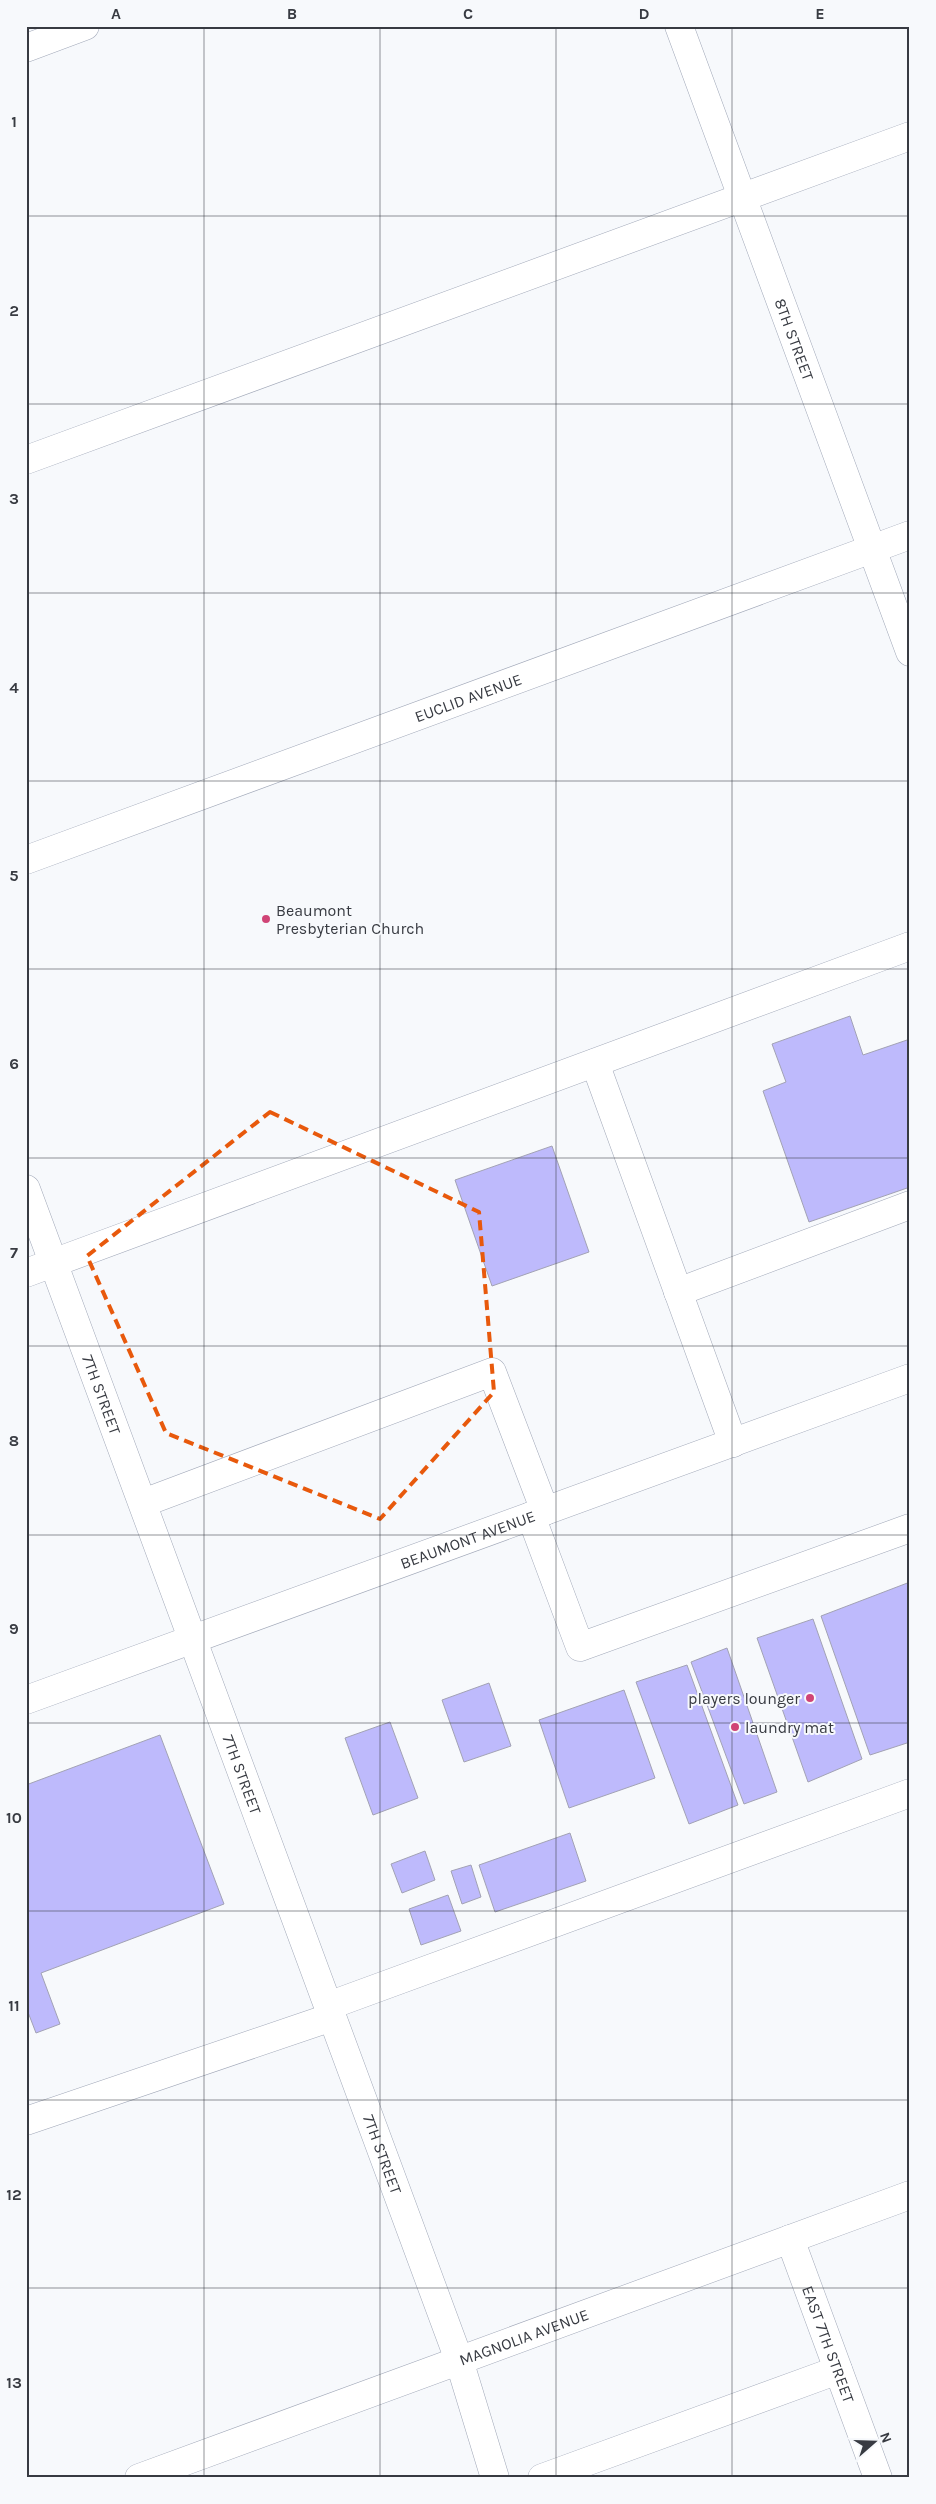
<svg xmlns="http://www.w3.org/2000/svg" width="936" height="2504" viewBox="0 0 936 2504" font-family="Karla,sans-serif">
  <rect width="100%" height="100%" fill="#f7f9fc"/>
  <!-- building -->
  <path fill="#bebafc" stroke="#a2a2b4" d="M 850,1016 L 863,1055 L 910,1039 L 910,1187 L 809,1222 L 763,1091 L 786,1082 L 772,1044 Z
    M 552,1146 L 589,1252 L 492,1286 L 455,1180 Z
    M 910,1582 L 910,1742 L 870,1755 L 821,1616 Z
    M 813,1619 L 862,1759 L 808,1782 L 757,1638 Z
    M 727,1648 L 777,1792 L 744,1804 L 691,1662 Z
    M 687,1665 L 738,1805 L 689,1824 L 636,1682 Z
    M 489,1683 L 511,1746 L 464,1762 L 442,1700 Z
    M 624,1690 L 655,1778 L 569,1808 L 539,1720 Z
    M 390,1722 L 418,1798 L 373,1815 L 345,1738 Z
    M 160,1735 L 224,1904 L 41,1973 L 60,2024 L 36,2033 L 26,2007 L 26,1785 Z
    M 570,1833 L 586,1881 L 495,1912 L 479,1865 Z
    M 425,1851 L 435,1880 L 402,1893 L 391,1864 Z
    M 471,1865 L 481,1897 L 462,1904 L 451,1871 Z
    M 448,1895 L 461,1931 L 421,1945 L 409,1909 Z"/>
  <g fill="none" stroke-linecap="round" stroke-linejoin="round">
    <!-- minor casing -->
    <g stroke="#a2a9b9" stroke-width="29">
      <g id="minor">
        <path id="s1" d="M 679,26 L 910,652"/>
        <path d="M 26,48 L 85,26"/>
        <path d="M 26,460 L 910,136"/>
        <path id="s2" d="M 26,860 L 910,535"/>
        <path d="M 595,1063 L 733,1443"/>
        <path id="s3" d="M 26,1189 L 459,2360 L 495,2478"/>
        <path d="M 26,1273 L 910,946"/>
        <path d="M 678,1292 L 910,1205"/>
        <path d="M 143,1503 L 492,1372 L 545,1511"/>
        <path d="M 531,1516 L 580,1647 L 910,1528"/>
        <path d="M 328,2006 L 910,1793"/>
        <path d="M 26,2121 L 332,2017"/>
        <path id="s4" d="M 790,2239 L 878,2478"/>
        <path id="s5" d="M 139,2478 L 910,2195"/>
        <path d="M 542,2478 L 838,2370"/>
      </g>
    </g>
    <!-- major casing -->
    <g stroke="#a2a9b9" stroke-width="29">
      <g id="major">
        <path id="s6" d="M 26,1700 L 910,1378"/>
      </g>
    </g>
    <!-- minor -->
    <use href="#minor" stroke="#fff" stroke-width="28"/>
    <!-- major -->
    <use href="#major" stroke="#fff" stroke-width="28"/>
  </g>
  <!-- marked area -->
  <path fill="none" stroke="#e8590c" stroke-width="4" stroke-dasharray="10 6" stroke-linejoin="round" d="M 270,1112 L 479,1212 L 494,1392 L 380,1519 L 166,1433 L 87,1256 Z"/>
  <!-- grid -->
  <path fill="none" stroke="#383b42" stroke-width="1" stroke-opacity="0.55" d="M 204,26 L 204,2478M 380,26 L 380,2478M 556,26 L 556,2478M 732,26 L 732,2478M 26,216 L 910,216M 26,404 L 910,404M 26,593 L 910,593M 26,781 L 910,781M 26,969 L 910,969M 26,1158 L 910,1158M 26,1346 L 910,1346M 26,1535 L 910,1535M 26,1723 L 910,1723M 26,1911 L 910,1911M 26,2100 L 910,2100M 26,2288 L 910,2288"/>
  <!-- markers -->
  <g fill="#d04476" stroke="#f7f9fc" stroke-width="2">
    <circle cx="266" cy="919" r="5"/>
    <circle cx="810" cy="1698" r="5"/>
    <circle cx="735" cy="1727" r="5"/>
  </g>
  <g text-anchor="middle" dominant-baseline="central" stroke-width="4" stroke-linejoin="round" paint-order="stroke">
    <!-- street labels -->
    <g font-size="16" fill="#383b42" stroke="#f7f9fc">
      <text stroke="none"><textPath href="#s1" startOffset="334">8TH STREET</textPath></text>
      <text stroke="none"><textPath href="#s2" startOffset="471">EUCLID AVENUE</textPath></text>
      <text stroke="none"><textPath href="#s3" startOffset="219">7TH STREET</textPath></text>
      <text stroke="none"><textPath href="#s6" startOffset="470">BEAUMONT AVENUE</textPath></text>
      <text stroke="none"><textPath href="#s3" startOffset="624">7TH STREET</textPath></text>
      <text stroke="none"><textPath href="#s3" startOffset="1029">7TH STREET</textPath></text>
      <text stroke="none"><textPath href="#s5" startOffset="410">MAGNOLIA AVENUE</textPath></text>
      <text stroke="none"><textPath href="#s4" startOffset="112">EAST 7TH STREET</textPath></text>
    </g>
    <!-- poi labels -->
    <g font-size="16" fill="#383b42" stroke="#f7f9fc" text-anchor="start">
      <text x="276" y="910">Beaumont<tspan x="276" dy="18">Presbyterian Church</tspan></text>
      <text x="800" y="1698" text-anchor="end">players lounger</text>
      <text x="745" y="1727">laundry mat</text>
    </g>
  </g>
  <!-- border -->
  <rect width="936" height="2504" fill="none" stroke="#f7f9fc" stroke-width="55"/>
  <!-- north arrow -->
  <g transform="translate(874 2442) rotate(70)" stroke="#f7f9fc" stroke-width="4" paint-order="stroke">
  <path d="M0-4L9 19L0 12L-9 19Z" fill="#383b42"/>
  <text y="-8" font-size="14" font-weight="bold" text-anchor="middle" fill="#383b42">N</text>
  </g>
  <rect x="28" y="28" width="880" height="2448" fill="none" stroke="#383b42" stroke-width="2"/>
  <g font-size="16" text-anchor="middle" font-weight="bold" fill="#383b42">
    <text x="116" y="19">A</text>
    <text x="292" y="19">B</text>
    <text x="468" y="19">C</text>
    <text x="644" y="19">D</text>
    <text x="820" y="19">E</text>
    <text x="14" y="127">1</text>
    <text x="14" y="316">2</text>
    <text x="14" y="504">3</text>
    <text x="14" y="693">4</text>
    <text x="14" y="881">5</text>
    <text x="14" y="1069">6</text>
    <text x="14" y="1258">7</text>
    <text x="14" y="1446">8</text>
    <text x="14" y="1634">9</text>
    <text x="14" y="1823">10</text>
    <text x="14" y="2011">11</text>
    <text x="14" y="2200">12</text>
    <text x="14" y="2388">13</text>
  </g>
</svg>
